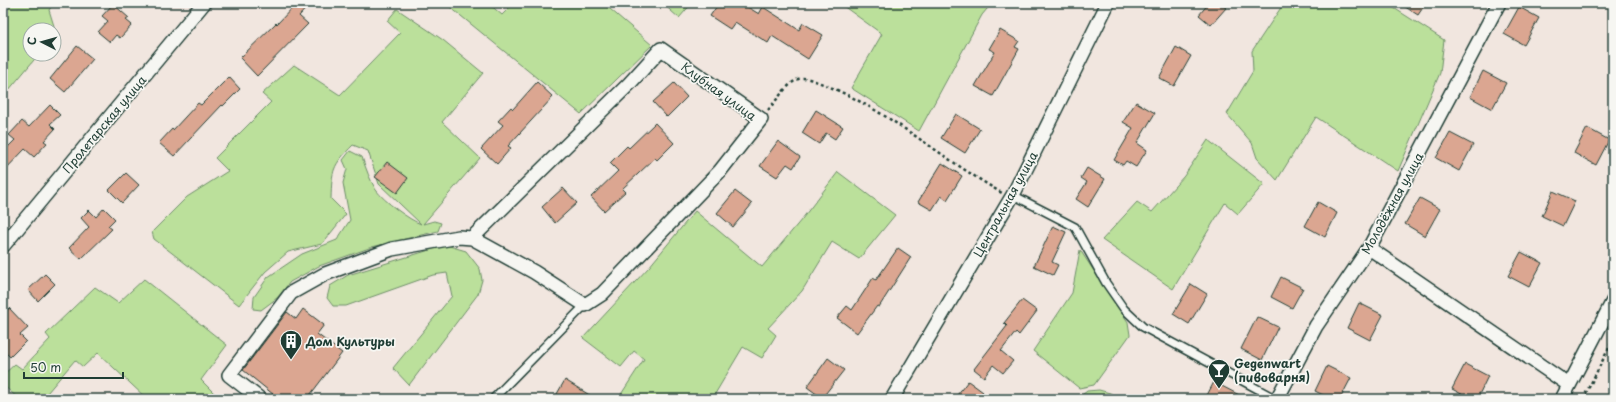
<svg xmlns="http://www.w3.org/2000/svg" width="1616" height="402" viewBox="0 0 1616 402" font-family="'Playpen Sans',sans-serif">
  <rect width="100%" height="100%" fill="#f1e6df"/>
  <filter id="ink" filterUnits="userSpaceOnUse"><feTurbulence type="fractalNoise" baseFrequency=".025" numOctaves="2"/><feDisplacementMap in="SourceGraphic" scale="8" xChannelSelector="R" yChannelSelector="G"/><feConvolveMatrix kernelMatrix="1 2 1 2 8 2 1 2 1" color-interpolation-filters="sRGB"/></filter>
  <g filter="url(#ink)">
    <!-- green -->
    <path fill="#bbe09b" stroke="#6d8e68" d="M 3,3 L 54,3 L 49,10 L 54,26 L 53,30 L 30,30 L 30,54 L 39,54 L 3,97 Z
      M 454,3 L 488,3 L 502,15 L 514,3 L 603,3 L 652,45 L 581,114 L 450,7 Z
      M 662,3 L 692,3 L 679,18 Z
      M 839,3 L 992,3 L 982,15 L 919,131 L 851,88 L 882,34 Z
      M 1284,3 L 1386,3 L 1444,40 L 1440,73 L 1398,171 L 1316,117 L 1277,180 L 1257,158 L 1252,143 L 1227,114 L 1253,71 L 1252,51 Z
      M 397,9 L 443,40 L 483,73 L 442,122 L 480,158 L 423,224 L 434,221 L 441,223 L 438,231 L 372,247 L 319,266 L 290,282 L 277,298 L 261,310 L 253,309 L 254,297 L 268,277 L 302,254 L 337,240 L 350,220 L 343,183 L 347,169 L 343,160 L 350,151 L 362,157 C 366,169 370,180 376,190 C 384,201 409,220 421,224 L 379,184 L 368,151 L 353,145 C 332,166 332,170 331,199 L 346,214 L 322,244 L 288,252 L 265,272 L 239,305 L 154,239 L 152,232 L 187,197 L 228,171 L 215,158 L 271,102 L 262,94 L 294,65 L 340,95 L 400,33 L 387,21 Z
      M 1208,140 L 1264,184 L 1238,214 L 1225,203 L 1173,289 L 1102,240 L 1137,202 L 1152,212 L 1184,176 Z
      M 838,172 L 895,215 L 859,259 L 832,242 L 802,291 L 768,328 L 776,335 L 762,358 L 743,347 L 712,399 L 618,399 L 644,359 L 634,351 L 621,367 L 583,338 L 649,267 L 695,211 L 762,267 L 802,219 Z
      M 446,245 L 466,251 L 480,269 L 482,280 L 478,294 L 409,385 L 393,368 L 452,296 L 447,273 L 433,275 L 346,306 L 333,306 L 327,298 L 330,286 L 348,275 Z
      M 1080,250 L 1128,322 L 1130,335 L 1094,385 L 1079,388 L 1033,351 L 1072,293 Z
      M 144,279 L 227,345 L 201,380 L 214,393 L 215,399 L 147,399 L 98,353 L 83,367 L 75,360 L 42,399 L 19,399 L 3,385 L 3,375 L 15,364 L 22,369 L 50,339 L 46,334 L 95,287 L 118,303 Z
      M 1099,390 L 1110,393 L 1120,399 L 1077,399 L 1087,391 Z"/>
    <!-- building -->
    <path fill="#dba691" stroke="#1f3d34" d="M 297,3 L 311,3 L 299,16 L 308,24 L 257,76 L 240,58 L 276,23 L 277,24 Z
      M 719,3 L 741,3 L 759,14 L 763,7 L 799,30 L 803,23 L 823,35 L 808,59 L 772,36 L 768,43 L 735,22 L 730,29 L 710,16 Z
      M 1209,3 L 1220,3 L 1226,8 L 1211,25 L 1199,15 Z
      M 1399,3 L 1426,3 L 1418,15 Z
      M 113,4 L 129,18 L 126,20 L 132,25 L 120,38 L 116,35 L 110,42 L 98,32 L 108,21 L 102,16 Z
      M 1519,7 L 1539,18 L 1524,45 L 1504,34 Z
      M 1000,30 L 1019,41 L 1015,47 L 1019,49 L 993,96 L 975,86 L 995,52 L 989,49 Z
      M 77,46 L 93,59 L 65,92 L 50,79 Z
      M 1176,47 L 1191,56 L 1174,86 L 1159,78 Z
      M 1483,71 L 1506,83 L 1492,109 L 1470,97 Z
      M 229,77 L 240,89 L 223,106 L 222,105 L 174,156 L 159,143 L 172,129 L 173,130 L 198,103 L 201,105 Z
      M 537,82 L 553,97 L 508,146 L 511,148 L 497,164 L 481,149 L 503,125 L 498,121 L 511,107 L 513,109 Z
      M 674,83 L 687,97 L 667,117 L 653,102 Z
      M 1136,102 L 1155,113 L 1137,143 L 1147,150 L 1136,167 L 1126,161 L 1123,165 L 1114,160 L 1133,128 L 1123,122 Z
      M 50,105 L 60,115 L 50,124 L 55,129 L 44,141 L 47,143 L 34,157 L 25,149 L 3,172 L 3,152 L 15,140 L 9,135 L 22,121 L 29,127 Z
      M 816,110 L 843,127 L 835,139 L 826,133 L 819,144 L 802,133 Z
      M 956,114 L 980,129 L 965,153 L 941,138 Z
      M 655,123 L 674,143 L 657,160 L 655,158 L 622,189 L 625,192 L 604,211 L 591,197 L 618,171 L 610,163 L 627,146 L 629,148 Z
      M 1587,128 L 1609,140 L 1596,165 L 1574,153 Z
      M 1450,133 L 1473,145 L 1459,171 L 1436,158 Z
      M 778,141 L 800,157 L 793,168 L 787,164 L 777,177 L 760,166 Z
      M 387,162 L 408,178 L 397,193 L 375,177 Z
      M 942,163 L 962,176 L 947,200 L 941,196 L 932,210 L 918,202 Z
      M 1087,168 L 1105,179 L 1088,207 L 1076,199 L 1087,182 L 1081,178 Z
      M 126,173 L 139,185 L 122,203 L 109,190 Z
      M 563,188 L 577,203 L 555,223 L 542,207 Z
      M 735,191 L 752,204 L 733,227 L 717,213 Z
      M 1553,191 L 1575,201 L 1563,226 L 1542,216 Z
      M 1420,198 L 1440,209 L 1425,236 L 1405,224 Z
      M 1318,202 L 1337,213 L 1325,237 L 1305,226 Z
      M 104,208 L 115,219 L 108,226 L 112,229 L 81,259 L 69,248 L 89,227 L 81,218 L 89,210 L 96,217 Z
      M 1053,226 L 1066,232 L 1052,262 L 1058,265 L 1053,275 L 1034,266 Z
      M 898,248 L 911,257 L 879,307 L 877,306 L 857,333 L 837,318 L 847,306 L 852,310 L 873,278 L 876,280 Z
      M 1521,252 L 1542,263 L 1529,287 L 1508,276 Z
      M 45,274 L 55,284 L 38,301 L 28,290 Z
      M 1281,277 L 1303,288 L 1292,308 L 1271,297 Z
      M 1191,284 L 1207,294 L 1189,324 L 1173,314 Z
      M 1022,300 L 1037,311 L 1019,335 L 1016,332 L 1001,351 L 1013,361 L 1003,373 L 993,365 L 984,377 L 974,369 L 1007,326 L 1004,323 Z
      M 1359,303 L 1383,315 L 1370,340 L 1347,328 Z
      M 9,308 L 28,328 L 20,335 L 26,341 L 10,357 L 3,350 L 3,315 Z
      M 303,309 L 324,325 L 317,334 L 342,353 L 307,399 L 279,399 L 243,370 L 287,312 L 296,319 Z
      M 1257,317 L 1278,327 L 1262,360 L 1241,349 Z
      M 828,358 L 844,370 L 822,398 L 807,387 Z
      M 1465,364 L 1488,376 L 1477,399 L 1471,399 L 1452,389 Z
      M 1327,366 L 1351,378 L 1340,399 L 1331,399 L 1315,391 Z
      M 565,380 L 596,399 L 554,399 Z
      M 968,381 L 983,392 L 978,399 L 954,399 Z
      M 1214,382 L 1247,399 L 1205,399 Z"/>
    <g fill="none" stroke-linecap="round" stroke-linejoin="round">
      <!-- lane casing -->
      <g stroke="#1f3d34" stroke-width="10">
        <path id="lane" d="M 1013,195 L 1075,227 L 1106,283 L 1124,309 L 1143,327 L 1276,399
          M 493,399 L 585,305"/>
      </g>
      <!-- street casing -->
      <g stroke="#1f3d34" stroke-width="16">
        <path id="street" d="M 3,246 L 204,3
          M 1369,248 L 1569,385
          M 260,399 L 229,375 L 291,293 L 325,274 L 392,249 L 459,237 L 472,238 L 534,272 L 585,305 L 602,294 L 720,171 L 761,119 L 661,49 L 629,84 L 472,238
          M 892,399 L 1013,195 L 1108,3
          M 1277,399 L 1316,326 L 1369,248 L 1499,3
          M 1562,399 L 1613,301"/>
      </g>
      <!-- path -->
      <path stroke="#1f3d34" stroke-width="2.5" stroke-dasharray="3 3" stroke-linecap="butt" d="M 768,110 C 776,101 791,78 803,78 C 809,78 817,82 823,84 C 888,110 941,158 1002,193
        M 1583,399 L 1613,340"/>
      <!-- lane -->
      <use href="#lane" stroke="#f6f6f2" stroke-width="7"/>
      <!-- street -->
      <use href="#street" stroke="#f6f6f2" stroke-width="13"/>
    </g>
  </g>
  <!-- icons -->
  <defs>
    <g id="building-pin" transform="scale(1.15)"><path d="M0 17L-7.5 6A9.5 9.5 0 1 1 7.5 6Z" fill="#1f3d34" stroke="#f6f6f2"/><path d="M-4-6H4V6H1V3H-1V6H-4ZM-2.5-4.3h1.7v1.8h-1.7ZM.8-4.3h1.7v1.8H.8ZM-2.5-1h1.7V.8h-1.7ZM.8-1h1.7V.8H.8Z" fill="#fff"/></g>
    <g id="bar-pin" transform="scale(1.15)"><path d="M0 17L-7.5 6A9.5 9.5 0 1 1 7.5 6Z" fill="#1f3d34" stroke="#f6f6f2"/><path d="M-6-5H6L.8 .8V4.5H3.5V6h-7V4.5H-.8V.8Z" fill="#fff"/></g>
  </defs>
  <g fill-rule="evenodd">
    <use href="#building-pin" x="291" y="341"/>
    <use href="#bar-pin" x="1219" y="370"/>
  </g>
  <g text-anchor="middle" dominant-baseline="central" stroke-width="3.5" stroke-linejoin="round" paint-order="stroke">
    <!-- street labels -->
    <g font-size="12" fill="#1f3d34" stroke="#f6f6f2">
      <text transform="translate(719 91) rotate(36)">Клубная улица</text>
      <text transform="translate(104 124) rotate(-50)">Пролетарская улица</text>
      <text transform="translate(1392 203) rotate(-61)">Молодёжная улица</text>
      <text transform="translate(1005 204) rotate(-61)">Центральная улица</text>
    </g>
    <!-- poi labels -->
    <g font-size="12" font-weight="bold" fill="#1f3d34" stroke="#f6f6f2" text-anchor="start">
      <text x="306" y="341">Дом Культуры</text>
      <text x="1234" y="363">Gegenwart<tspan x="1234" dy="14">(пивоварня)</tspan></text>
    </g>
  </g>
  <!-- margin -->
  <rect width="1616" height="402" fill="none" stroke="#f6f6f2" stroke-width="16"/>
  <rect x="8" y="8" width="1600" height="386" fill="none" stroke="#1f3d34" stroke-width="1.5" filter="url(#ink)"/>
  <!-- north arrow -->
  <g transform="translate(42 42) rotate(276)"><circle r="19" fill="#f6f6f2" stroke="#a0aca6"/>
  <path d="M0-3L7 15L0 10L-7 15Z" fill="#1f3d34"/>
  <text y="-6" font-size="11" font-weight="bold" text-anchor="middle" fill="#1f3d34">С</text>
  </g>
  <!-- scale -->
  <path d="M24 372v6h99v-6" fill="none" stroke="#1f3d34" stroke-width="2"/>
  <text x="30" y="372" font-size="12" fill="#1f3d34" stroke="#f6f6f2" stroke-width="3" paint-order="stroke">50 m</text>
</svg>
